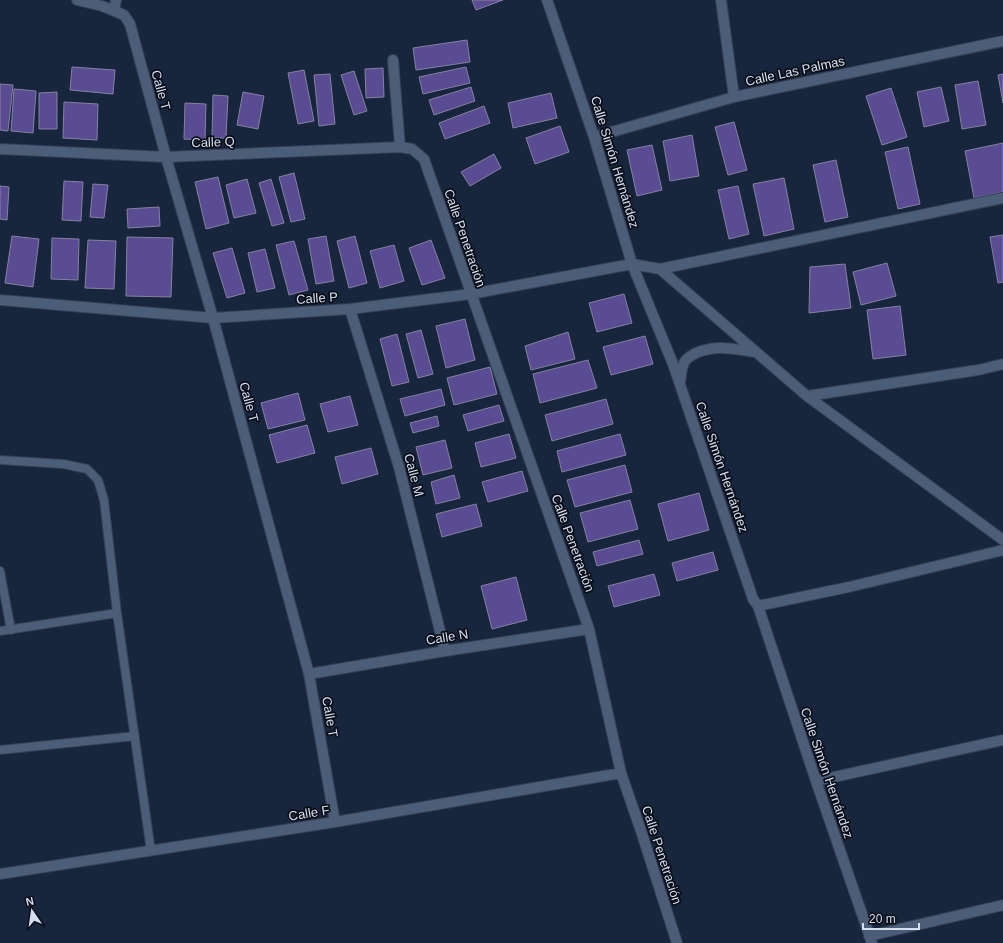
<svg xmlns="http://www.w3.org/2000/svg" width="1003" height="943" viewBox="0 0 1003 943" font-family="Helvetica,sans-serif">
  <rect width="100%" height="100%" fill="#17263d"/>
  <!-- building -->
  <path fill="#5a4c93" stroke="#8581a1" d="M 472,0 L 503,0 L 476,10 Z
    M 467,40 L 470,62 L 416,70 L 413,48 Z
    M 72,67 L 115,70 L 113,94 L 70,90 Z
    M 466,67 L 470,83 L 423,94 L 419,77 Z
    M 383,68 L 384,97 L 366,98 L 365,69 Z
    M 304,70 L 314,121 L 298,124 L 288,73 Z
    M 354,71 L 367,111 L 354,115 L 341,75 Z
    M 330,74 L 335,124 L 319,126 L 314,75 Z
    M 1003,74 L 1003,103 L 998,75 Z
    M 978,81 L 986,125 L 962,129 L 955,85 Z
    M 0,84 L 13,85 L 8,131 L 0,130 Z
    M 471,87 L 475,101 L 434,115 L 429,100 Z
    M 941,87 L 949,121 L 924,127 L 917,92 Z
    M 891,88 L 907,137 L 882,145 L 866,96 Z
    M 14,89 L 36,91 L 33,133 L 11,131 Z
    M 57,92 L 57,129 L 39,129 L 39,93 Z
    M 243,92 L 264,96 L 258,129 L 237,125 Z
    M 551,93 L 557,118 L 513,128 L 508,103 Z
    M 213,95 L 228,96 L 226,138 L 212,138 Z
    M 64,102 L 98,104 L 97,140 L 63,138 Z
    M 185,103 L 206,104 L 205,140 L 184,139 Z
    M 484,106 L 490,123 L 445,139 L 439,123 Z
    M 734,122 L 747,170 L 728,175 L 715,127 Z
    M 560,126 L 569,152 L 535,164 L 526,138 Z
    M 692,135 L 699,176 L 670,181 L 663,141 Z
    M 1003,143 L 1003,192 L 974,198 L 965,151 Z
    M 652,145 L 662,190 L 637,196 L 627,150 Z
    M 908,147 L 920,204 L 898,209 L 885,152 Z
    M 494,154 L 501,168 L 470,186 L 461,172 Z
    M 836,160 L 848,217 L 825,222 L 813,165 Z
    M 294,173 L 305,219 L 291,222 L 279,177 Z
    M 218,177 L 229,223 L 206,229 L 195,182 Z
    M 784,178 L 794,229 L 764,236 L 753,184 Z
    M 247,179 L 256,213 L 234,218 L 226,185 Z
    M 271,179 L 284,223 L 272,226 L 259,183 Z
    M 64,181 L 83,182 L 81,221 L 62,220 Z
    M 93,184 L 108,185 L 104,218 L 90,217 Z
    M 0,186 L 9,187 L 7,220 L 0,219 Z
    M 738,186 L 749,234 L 729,239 L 718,190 Z
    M 159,207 L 160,226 L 128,228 L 127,209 Z
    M 1003,235 L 1003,282 L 998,283 L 990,237 Z
    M 12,236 L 39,239 L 33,287 L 5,283 Z
    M 326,236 L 334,281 L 316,284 L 308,239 Z
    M 355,236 L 367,283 L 349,288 L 337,241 Z
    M 127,237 L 173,238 L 171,297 L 126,296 Z
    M 52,238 L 79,239 L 78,280 L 51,279 Z
    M 88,240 L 116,241 L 114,289 L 85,288 Z
    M 431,240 L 445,278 L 422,285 L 409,248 Z
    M 294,241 L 308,290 L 289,295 L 276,245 Z
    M 394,245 L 404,281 L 380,288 L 370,251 Z
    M 232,248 L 245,293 L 227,298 L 213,253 Z
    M 265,249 L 275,288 L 257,292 L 248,253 Z
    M 887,263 L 896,296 L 861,305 L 853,272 Z
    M 845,264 L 851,308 L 809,313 L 810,267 Z
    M 624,294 L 632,323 L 597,332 L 589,303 Z
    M 900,306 L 906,355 L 873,359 L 867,310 Z
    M 465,319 L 475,360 L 446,368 L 436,326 Z
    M 421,330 L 433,374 L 418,378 L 406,334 Z
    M 568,332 L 575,359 L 531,370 L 525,346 Z
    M 397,334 L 409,382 L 392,386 L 380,339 Z
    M 645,336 L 653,364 L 611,375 L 603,347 Z
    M 588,360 L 597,388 L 540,403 L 533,374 Z
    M 490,367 L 497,394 L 454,405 L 447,378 Z
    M 441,389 L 445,405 L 405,416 L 400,399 Z
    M 298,393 L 305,420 L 268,429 L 261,403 Z
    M 350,396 L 358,425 L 328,432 L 320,404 Z
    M 606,399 L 613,424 L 552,441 L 545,415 Z
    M 499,405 L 504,421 L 468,431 L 463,415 Z
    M 437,416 L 439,426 L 413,433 L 410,423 Z
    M 307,425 L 315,453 L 277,463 L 269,435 Z
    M 509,434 L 516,458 L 481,467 L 475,443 Z
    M 620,434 L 626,455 L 562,472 L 557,451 Z
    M 445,440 L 452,468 L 423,475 L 416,447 Z
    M 371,448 L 378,474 L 342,484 L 335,457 Z
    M 625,465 L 632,492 L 575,507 L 567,480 Z
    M 522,471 L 528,491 L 488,502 L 482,482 Z
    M 454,475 L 460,498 L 436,504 L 431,482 Z
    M 699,493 L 709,530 L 668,541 L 658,504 Z
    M 630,500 L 638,529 L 588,542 L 580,513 Z
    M 476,504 L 482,526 L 442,537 L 436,514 Z
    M 639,540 L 643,554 L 597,566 L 593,552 Z
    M 713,552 L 718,570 L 677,581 L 672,563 Z
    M 654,574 L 660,595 L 614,607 L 608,586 Z
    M 516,577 L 527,620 L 492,629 L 481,586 Z"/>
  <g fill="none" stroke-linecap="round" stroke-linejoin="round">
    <!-- lane casing -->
    <g stroke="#354054" stroke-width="10">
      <path id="lane" d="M 0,460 L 63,464 L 87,469 L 98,480 L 104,500 L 117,613 L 151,851
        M 0,571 L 11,630
        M 0,631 L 117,613
        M 0,750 L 135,736"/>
    </g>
    <!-- street casing -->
    <g stroke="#354054" stroke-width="12">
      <path id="street" d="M 77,0 L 102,6 L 124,15 L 130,24 L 166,157 L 213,318 L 309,674 L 335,822
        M 547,0 L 594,137 L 632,264 L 673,364 L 753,599 L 758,606 L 816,781 L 872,943
        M 721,0 L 734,97
        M 114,10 L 116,0
        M 393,60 L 400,147
        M 594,137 L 734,97 L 1003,41
        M 0,149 L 166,157 L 400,147 L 412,149 L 424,159 L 589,629 L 621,773 L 641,831 L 677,943
        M 660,269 L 807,396 L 1003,540
        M 0,300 L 213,318 L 350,309 L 471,294 L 632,264 L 660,269 L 1003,198
        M 350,309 L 399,467 L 445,651
        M 680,382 C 681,376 681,369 684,363 C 686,358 691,356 696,353 C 716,344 735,349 755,352
        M 807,396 L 978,370 L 1003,364
        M 758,606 L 849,587 L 1003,550
        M 309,674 L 445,651 L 589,629
        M 816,781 L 1003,740
        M 0,874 L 335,822 L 621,773
        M 869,936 L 1003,905"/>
    </g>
    <!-- lane -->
    <use href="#lane" stroke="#4b5d77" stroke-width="8"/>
    <!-- street -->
    <use href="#street" stroke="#4b5d77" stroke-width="10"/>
  </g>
  <g text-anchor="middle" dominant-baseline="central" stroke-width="3.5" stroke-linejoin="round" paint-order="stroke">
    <!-- street labels -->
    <g font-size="13" fill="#d5dfef" stroke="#090f19">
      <text transform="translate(795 71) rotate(-12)">Calle Las Palmas</text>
      <text transform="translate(161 90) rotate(75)">Calle T</text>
      <text transform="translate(213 142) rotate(-2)">Calle Q</text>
      <text transform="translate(615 162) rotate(73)">Calle Simón Hernández</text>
      <text transform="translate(465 238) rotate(71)">Calle Penetración</text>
      <text transform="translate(317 298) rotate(-4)">Calle P</text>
      <text transform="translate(249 402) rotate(75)">Calle T</text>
      <text transform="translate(722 467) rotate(71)">Calle Simón Hernández</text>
      <text transform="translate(414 475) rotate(75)">Calle M</text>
      <text transform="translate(573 543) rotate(70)">Calle Penetración</text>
      <text transform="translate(447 637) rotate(-9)">Calle N</text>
      <text transform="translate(330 717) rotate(80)">Calle T</text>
      <text transform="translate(827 773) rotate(71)">Calle Simón Hernández</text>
      <text transform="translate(309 813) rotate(-9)">Calle F</text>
      <text transform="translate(662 855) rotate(72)">Calle Penetración</text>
    </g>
  </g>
  <!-- north arrow -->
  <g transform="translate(32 911) rotate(347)" stroke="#090f19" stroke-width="3" paint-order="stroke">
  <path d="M0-3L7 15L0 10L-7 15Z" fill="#d5dfef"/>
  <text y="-6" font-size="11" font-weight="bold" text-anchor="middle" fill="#d5dfef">N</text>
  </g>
  <!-- scale -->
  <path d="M863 923v6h56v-6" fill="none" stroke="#d5dfef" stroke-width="2"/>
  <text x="869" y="923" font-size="12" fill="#d5dfef" stroke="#090f19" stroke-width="3" paint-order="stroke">20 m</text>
</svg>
